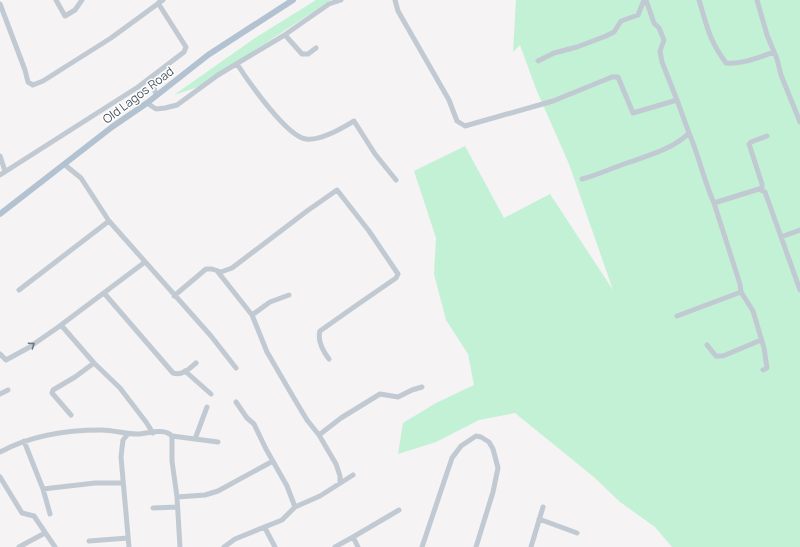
<svg xmlns="http://www.w3.org/2000/svg" width="800" height="547" viewBox="0 0 800 547" font-family="Manrope,sans-serif">
  <rect width="100%" height="100%" fill="#f5f3f3"/>
  <!-- green -->
  <path fill="#c3f1d5" d="M 316,0 L 331,0 L 237,62 L 210,83 L 174,95 L 255,38 Z
    M 516,0 L 800,0 L 800,547 L 672,547 L 655,527 L 620,502 L 595,478 L 515,413 L 479,420 L 436,442 L 398,454 L 403,423 L 436,403 L 474,385 L 468,354 L 446,320 L 434,274 L 436,238 L 414,171 L 465,146 L 504,218 L 550,194 L 613,290 L 569,164 L 536,89 L 520,45 L 513,52 Z"/>
  <g fill="none" stroke-linecap="round" stroke-linejoin="round">
    <!-- minor -->
    <path stroke="#c1cad2" stroke-width="5" d="M 56,0 L 65,16 L 75,10 L 82,0
      M 395,0 L 398,11 L 449,100 L 457,121 L 465,126 L 553,101 L 612,77 L 618,77 L 633,113 L 677,100 L 662,62 L 660,51 L 664,40 L 659,28 L 654,23 L 646,0
      M 699,0 C 707,26 709,40 726,63 C 741,65 760,57 774,52
      M 757,0 L 767,35 L 777,59 L 781,75 L 800,122
      M 0,4 L 25,70 L 28,82 L 33,85 L 43,81 L 111,38 L 163,0
      M 285,35 L 302,54 L 308,54 L 316,48
      M 538,61 L 554,53 L 577,47 L 606,36 L 614,32 L 621,21 L 638,15 L 644,0
      M 237,64 C 248,81 287,137 306,139 C 321,141 342,128 354,121 L 375,154 L 396,180
      M 151,77 L 156,95
      M 147,103 L 156,109 L 165,108 L 177,105 L 218,75 L 283,36 L 329,4 L 341,0
      M 689,133 C 699,156 704,181 714,203 L 759,189 L 765,192 L 800,290
      M 0,156 L 5,171
      M 65,165 L 81,178 L 109,221 L 211,336 L 236,368
      M 0,175 L 138,87 L 184,52 L 186,47 L 158,3
      M 582,179 C 597,175 610,169 624,164 C 646,156 672,150 689,133 L 677,100
      M 762,190 L 762,184 L 749,144 L 751,142 L 767,136
      M 781,237 L 800,230
      M 218,272 L 252,315 L 267,352 L 295,400 L 307,420 L 319,435 L 336,464 L 340,476 L 340,483
      M 19,290 L 109,221
      M 741,292 L 753,311 L 764,348 L 767,368 L 763,370
      M 104,293 L 173,373 C 183,376 189,369 196,363
      M 174,296 L 206,269 L 212,269 L 221,272 L 232,268 L 307,211 L 337,190 L 369,231 L 398,274 L 396,278 L 354,307 L 320,331 C 317,341 323,351 329,359
      M 252,315 L 270,302 L 289,295
      M 677,316 L 741,292 L 740,284 L 714,203
      M 61,325 L 94,363 L 120,388 L 146,422 L 153,433
      M 707,345 L 716,356 L 723,356 L 761,340
      M 0,354 L 6,360 L 28,348 L 57,328 L 145,262
      M 185,371 L 211,394
      M 0,394 L 8,390
      M 236,402 L 247,418 L 254,424 L 266,449 L 287,486 L 295,507
      M 71,415 L 52,393 L 53,390 L 75,377 L 94,363
      M 128,434 L 123,440 L 121,457 L 129,547
      M 319,435 L 341,418 L 380,394 L 398,397 L 412,390 L 422,387
      M 172,436 L 218,442
      M 195,439 L 207,407
      M 24,441 L 43,489 L 50,514
      M 0,452 C 30,436 66,430 101,430 C 113,430 125,434 137,434 C 148,434 163,427 172,436 L 172,461 L 177,497 L 180,547
      M 0,477 L 22,513 L 34,516 L 55,547
      M 43,489 L 95,483 L 123,483
      M 177,497 L 205,495 L 218,491 L 273,461
      M 153,508 L 177,507
      M 539,519 L 577,533
      M 265,528 L 275,547
      M 89,541 L 128,538
      M 19,547 L 45,533
      M 224,547 L 235,539 L 282,520 L 295,507 L 320,496 L 353,475
      M 335,547 L 353,537
      M 358,547 L 353,537 L 399,510
      M 422,547 L 452,458 L 461,446 L 476,436 L 481,437 L 489,442 L 493,449 L 498,468 L 493,492 L 476,547
      M 531,547 L 543,507"/>
    <!-- major -->
    <path stroke="#b3c2d1" stroke-width="6" d="M 0,214 L 112,127 L 147,103 L 208,55 L 293,0"/>
  </g>
  <!-- one-way arrows -->
  <defs><path id="oneway-chevron" d="M-2-3.5L2.5 0L-2 3.5" fill="none" stroke-width="1.6" stroke-linecap="round" stroke-linejoin="round"/></defs>
  <use stroke="#6e7983" href="#oneway-chevron" transform="translate(32 345) rotate(-34)"/>
  <g text-anchor="middle" dominant-baseline="central" stroke-width="3" stroke-linejoin="round" paint-order="stroke">
    <!-- street labels -->
    <g font-size="12" fill="#4a5661" stroke="#fff">
      <text transform="translate(138 95) rotate(-37)">Old Lagos Road</text>
    </g>
  </g>
</svg>
